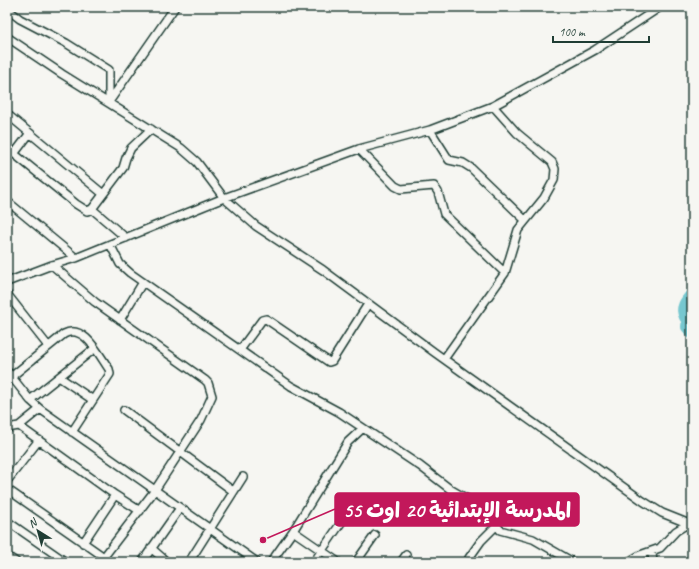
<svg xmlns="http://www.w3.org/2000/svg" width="699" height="569" viewBox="0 0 699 569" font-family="Caveat,'Playpen Sans Arabic',sans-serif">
  <rect width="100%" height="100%" fill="#f6f6f2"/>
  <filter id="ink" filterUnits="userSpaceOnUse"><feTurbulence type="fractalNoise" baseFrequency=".025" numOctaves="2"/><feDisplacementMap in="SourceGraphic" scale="8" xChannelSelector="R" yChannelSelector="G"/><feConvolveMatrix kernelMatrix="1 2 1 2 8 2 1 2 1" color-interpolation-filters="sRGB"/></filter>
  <g filter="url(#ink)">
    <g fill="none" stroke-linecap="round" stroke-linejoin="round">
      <!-- river -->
      <path stroke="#76c7cf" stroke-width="12" d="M 692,294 C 686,301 680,308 685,317 L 688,319 L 687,327 L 692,333"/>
      <!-- minor casing -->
      <g stroke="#1f3d34" stroke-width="10">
        <path id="minor" d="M 7,9 L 20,19 L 66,43 L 109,70 L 109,102
          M 7,37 L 62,74 L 181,148 L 197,162 L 224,198 L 359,149 L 430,130 L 493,106 L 595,50 L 660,7
          M 109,102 L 175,7
          M 7,114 L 102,193
          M 430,130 L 449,160 L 463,163 L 471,168 L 525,220
          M 7,148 L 76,204 L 87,211 L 92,209 L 123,168 L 126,158 L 131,148 L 151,129
          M 359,149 L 395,186 L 401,189 L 434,186 L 438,192 L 444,214 L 505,273
          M 14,154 L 30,133
          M 7,201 L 76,258
          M 92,209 L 126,238
          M 110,244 L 120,264 L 130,273 L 291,386 L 339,412 L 420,466 L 450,489 L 488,511 L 500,530 L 533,539 L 573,562
          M 52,265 L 95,302 L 205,380 L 208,383 L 212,396 L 201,420 L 155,490 L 100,562
          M 7,282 L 52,265 L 76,258 L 224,198 L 256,226 L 323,270 L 434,352 L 643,501 L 662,513 L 692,525
          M 7,294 L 48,346
          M 120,320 L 143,282
          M 240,350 L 262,320 L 266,319 L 329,362 L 332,361 L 368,304
          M 444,359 L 505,273 L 518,230 L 544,198 L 554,180 L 555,169 L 552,162 L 517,133 L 493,106
          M 7,371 L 30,400 L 40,409 L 257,562
          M 11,377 L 64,334 C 84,323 99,355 109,369 L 110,374 L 72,432
          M 59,377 L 93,400
          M 30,400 L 94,349
          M 124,410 L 233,491
          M 19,426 L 115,495 L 140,511
          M 7,428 L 19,426 L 40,409
          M 7,481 L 39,440
          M 7,489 L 104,557
          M 7,521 L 66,562
          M 293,531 L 338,562
          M 83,543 L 115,495
          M 151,548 L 167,562
          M 652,552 L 653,562
          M 7,556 L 16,562
          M 142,562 L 180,508
          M 189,562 L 243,477
          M 271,562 L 293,531 L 348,442 L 363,428
          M 314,562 L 345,517
          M 356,562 L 375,535
          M 401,562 L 406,555
          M 471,562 L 469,558 L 481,541 L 496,526
          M 628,562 L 640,555 L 660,548 L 676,531 L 689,523"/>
      </g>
      <!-- minor -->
      <use href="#minor" stroke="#f6f6f2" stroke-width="7"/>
    </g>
  </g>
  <!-- callouts -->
  <path fill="none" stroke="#c2185b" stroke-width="1.5" d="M263 540L335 509"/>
  <circle fill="#c2185b" stroke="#f6f6f2" stroke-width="1.5" cx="263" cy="540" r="4"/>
  <rect fill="#c2185b" stroke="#c2185b" stroke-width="1.5" x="335" y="493" width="244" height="33" rx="4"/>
  <g font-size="21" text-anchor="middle" font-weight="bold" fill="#fff">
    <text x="457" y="517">المدرسة الإبتدائية 20 اوت 55</text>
  </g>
  <!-- margin -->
  <rect width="699" height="569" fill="none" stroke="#f6f6f2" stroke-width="24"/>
  <rect x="12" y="12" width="675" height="545" fill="none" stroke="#1f3d34" stroke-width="1.5" filter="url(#ink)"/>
  <!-- north arrow -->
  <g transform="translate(38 531) rotate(323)" stroke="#f6f6f2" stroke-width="3" paint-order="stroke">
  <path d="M0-3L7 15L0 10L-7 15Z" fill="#1f3d34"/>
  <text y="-6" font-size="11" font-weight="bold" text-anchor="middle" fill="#1f3d34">N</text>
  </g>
  <!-- scale -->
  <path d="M553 36v6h96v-6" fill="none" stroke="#1f3d34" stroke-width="2"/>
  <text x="559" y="36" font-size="12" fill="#1f3d34" stroke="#f6f6f2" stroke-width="3" paint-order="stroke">100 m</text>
</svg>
